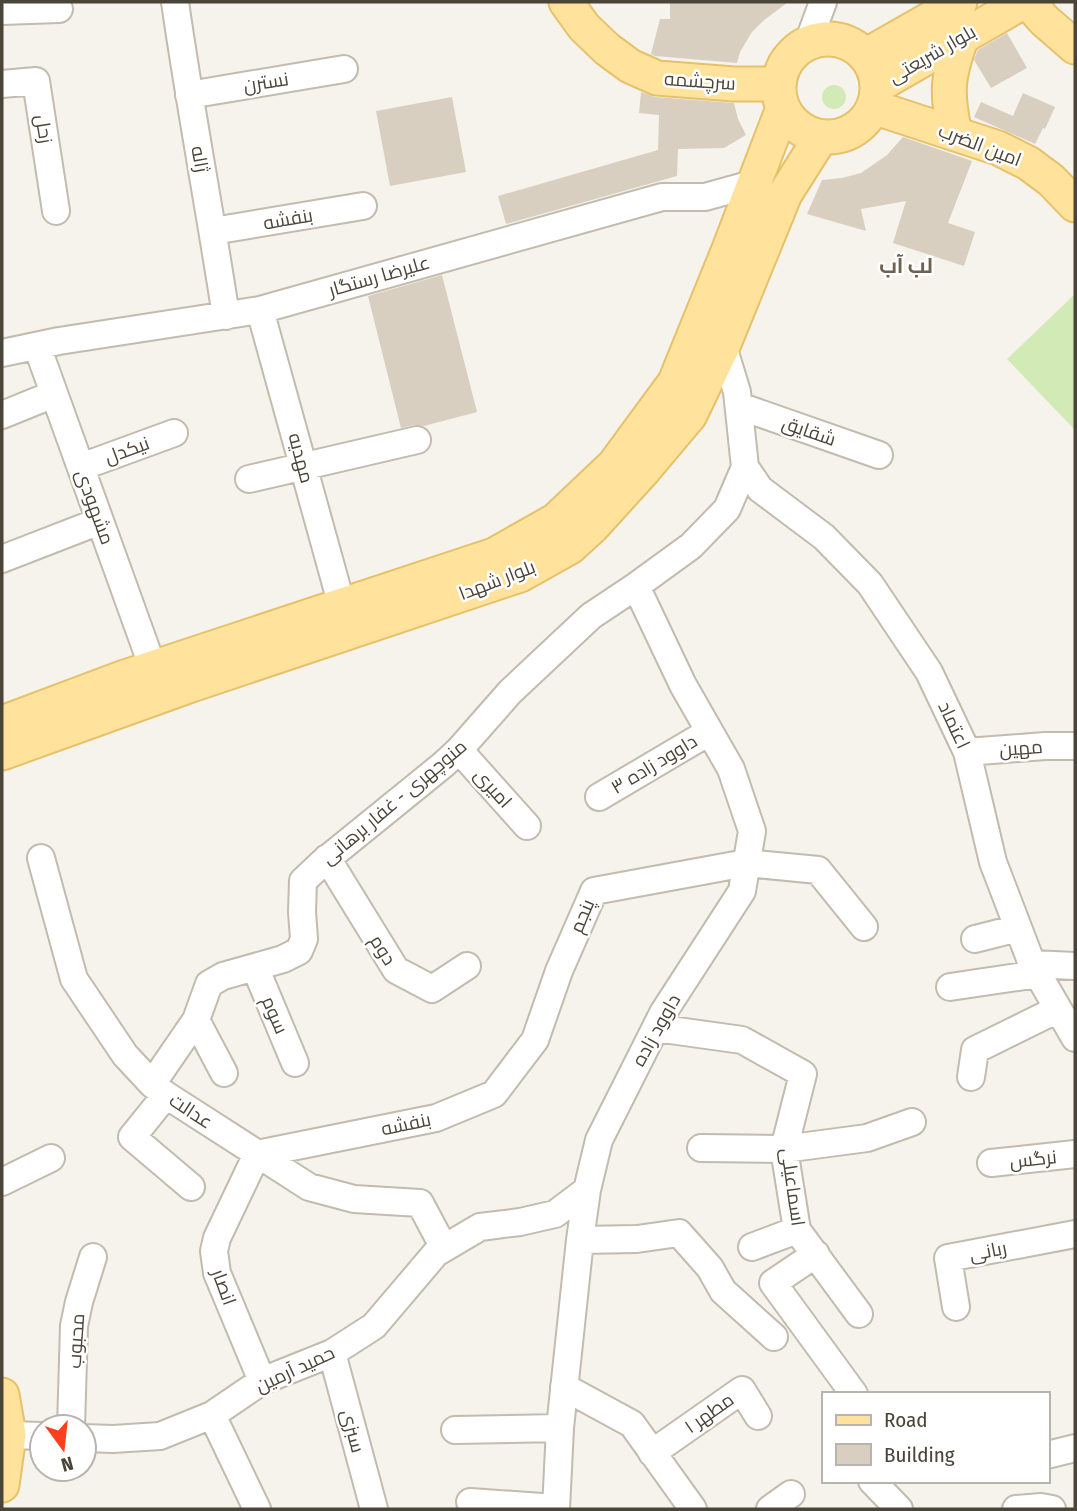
<svg xmlns="http://www.w3.org/2000/svg" width="1077" height="1511" viewBox="0 0 1077 1511" font-family="'Fira Sans Condensed',Cairo,sans-serif">
  <rect width="100%" height="100%" fill="#f6f3ec"/>
  <!-- green -->
  <path fill="#d2eab5" d="M822 97a12 12 0 1 1 24 0a12 12 0 1 1-24 0Z
    M 1075,294 L 1075,430 L 1007,359 Z"/>
  <!-- building -->
  <path fill="#d8cfc1" d="M 670,2 L 788,2 L 763,21 L 752,32 L 740,52 L 737,63 L 655,56 L 651,54 L 660,19 L 670,19 Z
    M 1007,33 L 1027,68 L 991,88 L 974,60 L 975,57 L 978,50 Z
    M 641,92 L 655,97 L 734,103 L 738,119 L 746,135 L 724,148 L 678,149 L 677,176 L 506,224 L 498,196 L 658,150 L 659,115 L 639,113 Z
    M 1023,93 L 1055,107 L 1045,129 L 1043,128 L 1035,144 L 974,117 L 981,102 L 1013,116 Z
    M 452,97 L 466,172 L 390,186 L 376,111 Z
    M 903,137 L 972,161 L 948,223 L 975,232 L 964,266 L 893,243 L 906,201 L 861,209 L 866,231 L 807,214 L 822,180 L 842,178 L 861,173 L 887,155 Z
    M 442,275 L 477,412 L 424,426 L 414,425 L 401,428 L 368,296 Z"/>
  <g fill="none" stroke-linecap="round" stroke-linejoin="round">
    <!-- minor casing -->
    <g stroke="#c2bbae" stroke-width="30">
      <path id="minor" d="M 175,2 C 190,107 210,211 226,316
        M 2,11 L 59,9
        M 808,43 L 823,2
        M 2,84 L 36,81 L 56,211
        M 189,95 L 344,69
        M 213,231 L 363,206
        M 260,310 L 342,606
        M 37,346 L 153,668
        M 2,353 L 59,341 L 260,310 L 662,197 L 705,197 L 752,184
        M 739,406 L 879,455
        M 2,415 L 54,394
        M 81,467 L 174,433
        M 745,467 L 760,489 L 824,537 L 870,584 L 929,672 L 967,752 L 993,862 L 1032,964 L 1075,1038
        M 249,479 L 417,440
        M 2,559 L 100,521
        M 459,750 L 527,826
        M 967,752 L 1045,746 L 1075,746
        M 599,797 L 709,732
        M 41,858 L 74,979 L 125,1055 L 152,1084 L 166,1095 L 309,1187 L 354,1199 L 420,1203 L 444,1248
        M 327,858 L 396,970 L 432,989 L 467,966
        M 975,939 L 1018,928
        M 1032,964 L 1075,966
        M 255,967 L 295,1063
        M 950,987 L 1038,974
        M 196,1020 L 224,1073
        M 656,1028 L 742,1040 L 803,1074 L 784,1149 L 797,1230 L 859,1314
        M 971,1077 L 975,1050 L 1058,1009
        M 152,1084 L 196,1020 L 209,984 L 223,976 L 283,959 L 299,951 L 304,939 L 302,912 L 303,881 L 322,863 L 444,764 L 459,750 L 510,692 L 591,616 L 636,586 L 691,546 L 727,509 L 745,467 L 737,392 L 723,346
        M 166,1095 L 132,1137 L 191,1187
        M 701,1148 L 784,1149 L 867,1138 L 912,1122
        M 991,1163 L 1075,1154
        M 2,1182 L 51,1158
        M 580,1240 L 637,1239 L 679,1233 L 710,1268 L 723,1291 L 774,1337
        M 752,1247 L 797,1230
        M 816,1254 L 773,1283 L 854,1394
        M 956,1307 L 948,1258 L 1075,1234
        M 332,1353 L 374,1509
        M 262,1381 L 217,1273 L 214,1251 L 217,1238 L 257,1154 L 436,1118 L 494,1094 L 535,1040 L 559,971 L 594,891 L 746,863 L 818,870 L 864,927
        M 564,1387 L 632,1424 L 693,1509
        M 212,1415 L 257,1509
        M 71,1427 L 74,1326 L 79,1302 L 93,1257
        M 455,1430 L 560,1428
        M 9,1435 L 42,1436
        M 84,1438 L 113,1439 L 160,1436 L 212,1415 L 262,1381 L 332,1353 L 374,1326 L 436,1253 L 480,1227 L 520,1222 L 555,1214 L 587,1190
        M 652,1453 L 742,1390 L 758,1416
        M 1047,1455 L 1075,1448
        M 872,1481 L 899,1509
        M 470,1502 L 556,1508
        M 556,1509 L 560,1428 L 580,1240 L 587,1190 L 599,1140 L 663,1013 L 742,891 L 752,831 L 731,769 L 683,685 L 636,586
        M 770,1509 L 791,1494
        M 1016,1509 L 1041,1507 L 1052,1509"/>
    </g>
    <!-- major casing -->
    <g stroke="#e6c16a" stroke-width="37">
      <path id="major" d="M 566,2 L 584,27 L 607,49 L 630,66 L 657,78 L 734,84 L 779,84
        M 1028,2 L 1044,20 L 1075,47
        M779 88a49 49 0 1 1 98 0a49 49 0 1 1-98 0Z
        M 865,56 L 960,2
        M 877,86 L 1023,2
        M 873,107 L 998,148 L 1028,163 L 1051,180 L 1075,205
        M 955,134 C 946,93 947,77 962,37
        M 2,723 L 122,678 L 494,555 L 556,520 L 614,465 L 675,382 L 729,249 L 783,108
        M 2,753 L 191,685 L 520,575 L 570,547 L 593,526 L 642,472 L 690,415 L 723,346 L 785,194 L 821,137
        M 2,1395 L 9,1435 L 2,1485"/>
    </g>
    <!-- minor -->
    <use href="#minor" stroke="#fff" stroke-width="26"/>
    <!-- major -->
    <use href="#major" stroke="#ffe39c" stroke-width="33"/>
  </g>
  <g text-anchor="middle" dominant-baseline="central" stroke-width="5" stroke-linejoin="round" paint-order="stroke">
    <!-- street labels -->
    <g font-size="19" fill="#4b4439" stroke="#fff">
      <text transform="translate(932 54) rotate(-30)">بلوار شریعتی</text>
      <text transform="translate(700 81) rotate(4)">سرچشمه</text>
      <text transform="translate(266 82) rotate(-9)">نسترن</text>
      <text transform="translate(44 129) rotate(81)">زحل</text>
      <text transform="translate(980 145) rotate(21)">امین الضرب</text>
      <text transform="translate(200 159) rotate(80)">ژاله</text>
      <text transform="translate(288 219) rotate(-10)">بنفشه</text>
      <text transform="translate(379 276) rotate(-16)">علیرضا رستگار</text>
      <text transform="translate(809 431) rotate(19)">شقایق</text>
      <text transform="translate(127 450) rotate(-20)">نیکدل</text>
      <text transform="translate(301 458) rotate(75)">مهدیه</text>
      <text transform="translate(95 507) rotate(70)">مشهودی</text>
      <text transform="translate(497 580) rotate(-21)">بلوار شهدا</text>
      <text transform="translate(954 725) rotate(65)">اعتماد</text>
      <text transform="translate(1021 748) rotate(-4)">مهین</text>
      <text transform="translate(654 764) rotate(-31)">داوود زاده ۳</text>
      <text transform="translate(493 788) rotate(48)">امیری</text>
      <text transform="translate(394 802) rotate(-40)">منوچهری - غفار برهانی</text>
      <text transform="translate(582 916) rotate(-67)">پنجم</text>
      <text transform="translate(383 950) rotate(58)">دوم</text>
      <text transform="translate(275 1015) rotate(67)">سوم</text>
      <text transform="translate(656 1030) rotate(-61)">داوود زاده</text>
      <text transform="translate(191 1111) rotate(33)">عدالت</text>
      <text transform="translate(406 1124) rotate(-12)">بنفشه</text>
      <text transform="translate(1033 1159) rotate(-6)">نرگس</text>
      <text transform="translate(793 1187) rotate(82)">اسماعیلی</text>
      <text transform="translate(988 1251) rotate(-11)">ربانی</text>
      <text transform="translate(224 1287) rotate(70)">انصار</text>
      <text transform="translate(76 1341) rotate(-86)">محبوب</text>
      <text transform="translate(295 1369) rotate(-25)">حمید آرمین</text>
      <text transform="translate(709 1413) rotate(-35)">مطهر ۱</text>
      <text transform="translate(353 1431) rotate(75)">سبزی</text>
    </g>
    <!-- neighbourhood labels -->
    <g font-size="21" font-weight="bold" fill="#6e6250" stroke="#fff">
      <text x="906" y="266">لب آب</text>
    </g>
  </g>
  <!-- border -->
  <rect width="1077" height="1511" fill="none" stroke="#4b4439" stroke-width="7"/>
  <!-- legend -->
  <rect x="822" y="1392" width="228" height="91" fill="#ffffff" stroke="#b7b4b0" stroke-width="2"/>
  <rect x="836" y="1415" width="35" height="10" fill="#ffe39c" stroke="#b7b4b0" stroke-width="2"/>
  <text x="884" y="1427" font-size="21" fill="#4b4439">Road</text>
  <rect x="836" y="1444" width="35" height="21" fill="#d8cfc1" stroke="#b7b4b0" stroke-width="2"/>
  <text x="884" y="1462" font-size="21" fill="#4b4439">Building</text>
  <!-- north arrow -->
  <g transform="translate(63 1448) rotate(165)"><circle r="33" fill="#ffffff" stroke="#b7b4b0" stroke-width="2"/>
  <path d="M0-5L12 26L0 18L-12 26Z" fill="#fc3f1d"/>
  <text y="-10" font-size="19" font-weight="bold" text-anchor="middle" fill="#4b4439">N</text>
  </g>
</svg>
